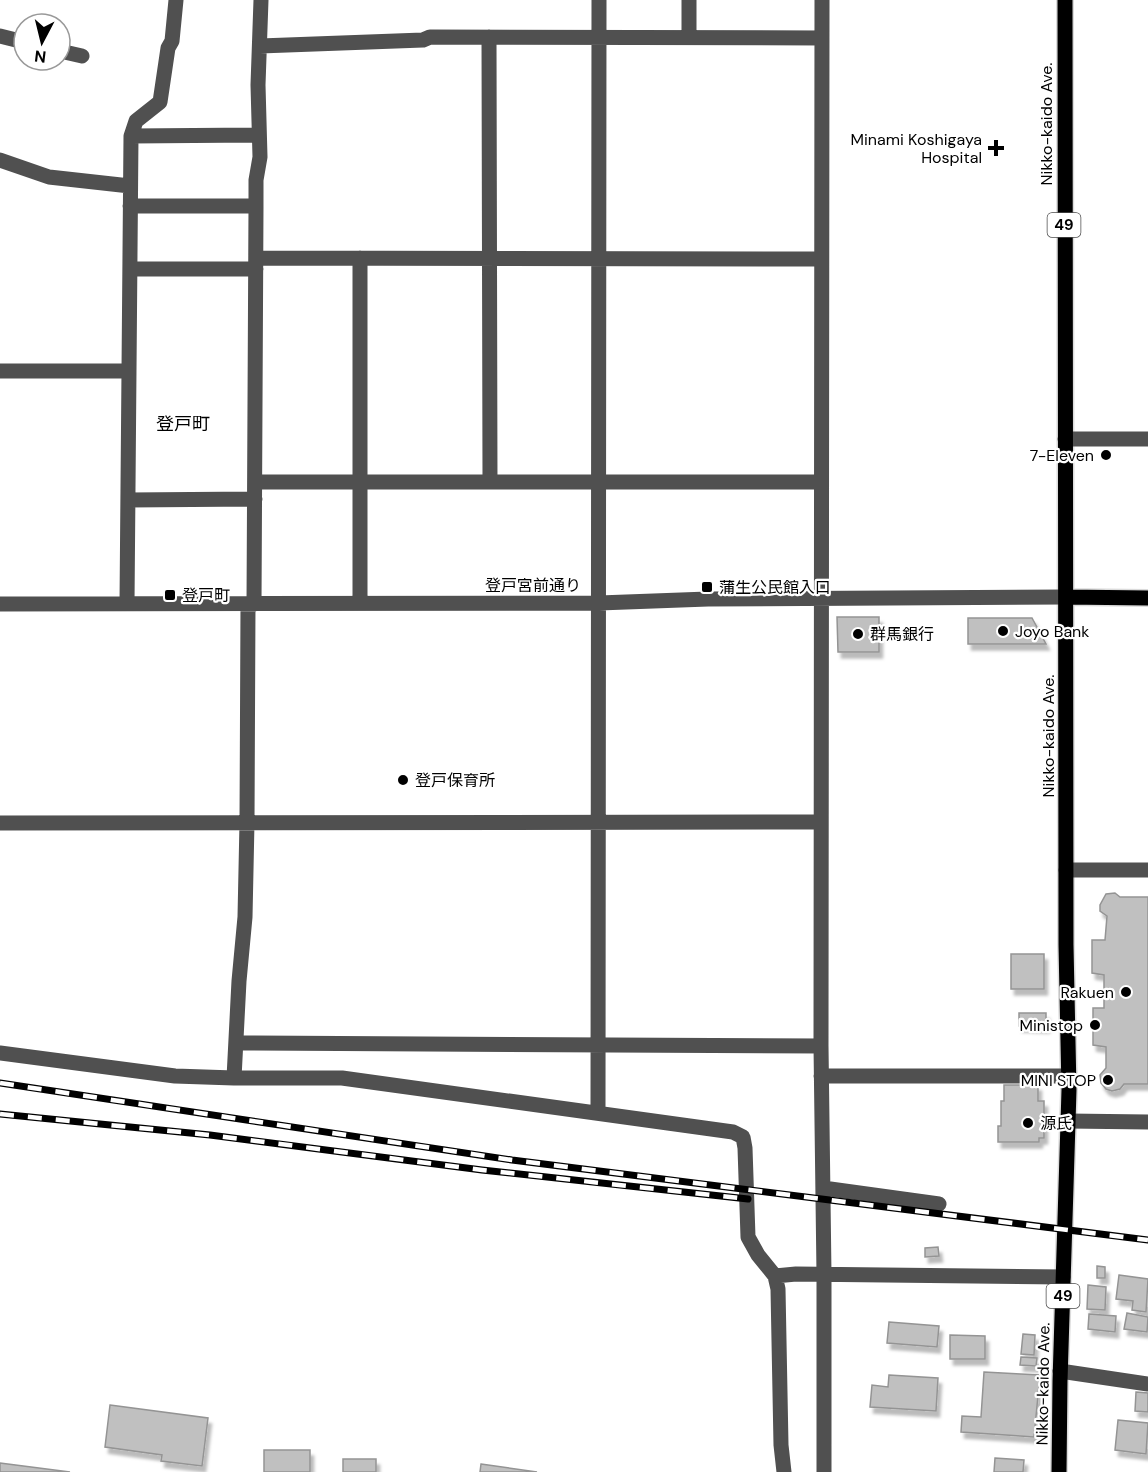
<svg xmlns="http://www.w3.org/2000/svg" width="1148" height="1472" viewBox="0 0 1148 1472" font-family="'DM Sans','Noto Sans JP',sans-serif">
  <defs>
    <filter id="shadow"><feDropShadow dx="3.5" dy="6" stdDeviation="1.5" flood-color="#0004"/></filter>
  </defs>
  <rect width="100%" height="100%" fill="#fff"/>
  <!-- building -->
  <path fill="#c0c0c0" stroke="#949494" stroke-width="1.5" filter="url(#shadow)" d="M 837,617 L 879,617 L 879,652 L 838,652 Z
    M 968,618 L 1032,618 L 1046,644 L 968,644 Z
    M 1115,893 L 1120,897 L 1148,897 L 1148,1084 L 1124,1084 L 1120,1089 L 1112,1091 L 1106,1089 L 1101,1083 L 1100,1075 L 1106,1068 L 1106,1047 L 1093,1045 L 1093,1008 L 1104,1008 L 1104,975 L 1092,973 L 1092,940 L 1105,940 L 1107,916 L 1100,911 L 1100,905 L 1106,894 Z
    M 1011,954 L 1044,954 L 1044,989 L 1011,989 Z
    M 1019,1013 L 1046,1013 L 1046,1027 L 1019,1026 Z
    M 1004,1085 L 1038,1085 L 1038,1101 L 1044,1101 L 1044,1138 L 1039,1138 L 1039,1142 L 998,1142 L 998,1126 L 1001,1126 L 1001,1101 L 1004,1101 Z
    M 938,1247 L 939,1256 L 925,1257 L 925,1248 Z
    M 1097,1266 L 1105,1267 L 1105,1278 L 1097,1278 Z
    M 1119,1275 L 1148,1279 L 1146,1312 L 1132,1310 L 1133,1301 L 1116,1299 Z
    M 1088,1285 L 1106,1287 L 1105,1310 L 1087,1309 Z
    M 1127,1313 L 1148,1317 L 1147,1332 L 1124,1329 Z
    M 1089,1314 L 1116,1316 L 1115,1332 L 1088,1329 Z
    M 889,1322 L 939,1326 L 937,1347 L 887,1343 Z
    M 1023,1334 L 1035,1335 L 1034,1355 L 1021,1354 Z
    M 950,1335 L 985,1336 L 985,1359 L 950,1359 Z
    M 1021,1357 L 1037,1358 L 1036,1366 L 1020,1365 Z
    M 984,1372 L 1040,1375 L 1034,1437 L 961,1432 L 962,1416 L 981,1417 Z
    M 889,1375 L 938,1378 L 936,1411 L 870,1407 L 872,1385 L 888,1387 Z
    M 1136,1392 L 1148,1393 L 1148,1412 L 1135,1411 Z
    M 110,1405 L 208,1418 L 202,1466 L 161,1461 L 162,1455 L 105,1447 Z
    M 1118,1420 L 1148,1423 L 1146,1454 L 1115,1450 Z
    M 264,1450 L 310,1450 L 310,1472 L 264,1472 Z
    M 995,1458 L 1024,1460 L 1023,1472 L 994,1472 Z
    M 343,1459 L 376,1459 L 376,1472 L 343,1472 Z
    M 0,1463 L 70,1472 L 0,1472 Z
    M 481,1464 L 537,1472 L 480,1472 Z"/>
  <g fill="none" stroke-linecap="round" stroke-linejoin="round">
    <!-- major casing -->
    <g stroke="#dbdbdb" stroke-width="18">
      <path id="major" d="M 1066,597 L 1148,598
        M 1059,1472 L 1060,1381 L 1069,1090 L 1066,945 L 1065,0"/>
    </g>
    <!-- minor -->
    <path stroke="#505050" stroke-width="15" d="M 822,0 L 821,1046 L 824,1274 L 824,1472
      M 0,36 L 24,42
      M 489,37 L 490,482
      M 689,37 L 689,0
      M 260,46 L 423,40 L 430,37 L 822,38
      M 60,51 L 82,56
      M 131,136 L 258,135
      M 0,160 L 49,177 L 130,186
      M 130,206 L 256,206
      M 256,258 L 821,259
      M 130,269 L 256,269
      M 0,371 L 129,371
      M 1065,439 L 1148,439
      M 255,482 L 821,482
      M 128,500 L 255,499
      M 360,603 L 360,258
      M 0,604 L 599,603 L 708,599 L 1066,597
      M 127,604 L 131,136 L 136,121 L 160,102 L 168,48 L 172,41 L 176,0
      M 254,604 L 256,206 L 256,180 L 260,157 L 258,85 L 261,0
      M 0,823 L 821,822
      M 1066,870 L 1148,870
      M 236,1043 L 821,1046
      M 0,1053 L 175,1076 L 234,1078 L 342,1078 L 733,1132 L 743,1137 L 745,1148 L 748,1237 L 758,1255 L 775,1276 L 778,1289 L 781,1445 L 784,1472
      M 821,1076 L 1069,1076
      M 234,1078 L 239,981 L 245,917 L 247,822 L 248,604
      M 598,1113 L 599,0
      M 1068,1121 L 1148,1122
      M 823,1188 L 939,1204
      M 775,1276 L 796,1274 L 1063,1277
      M 1060,1371 L 1148,1384"/>
    <!-- major -->
    <use href="#major" stroke="#000" stroke-width="15"/>
    <!-- rail casing -->
    <g stroke="#000" stroke-width="7">
      <path id="rail" d="M 0,1083 L 512,1160 L 1148,1240
        M 0,1114 L 210,1135 L 482,1170 L 748,1199"/>
    </g>
    <!-- rail -->
    <use href="#rail" stroke="#fff" stroke-width="4.5" stroke-dasharray="14" stroke-linecap="butt"/>
  </g>
  <!-- markers -->
  <g fill="#000" stroke="#fff" stroke-width="2">
    <path d="M993 139h6v6h6v6h-6v6h-6v-6h-6v-6h6z"/>
    <circle cx="1106" cy="455" r="6"/>
    <rect x="701" y="581" width="12" height="12" rx="3"/>
    <rect x="164" y="589" width="12" height="12" rx="3"/>
    <circle cx="1003" cy="631" r="6"/>
    <circle cx="858" cy="634" r="6"/>
    <circle cx="403" cy="780" r="6"/>
    <circle cx="1126" cy="992" r="6"/>
    <circle cx="1095" cy="1025" r="6"/>
    <circle cx="1108" cy="1080" r="6"/>
    <circle cx="1028" cy="1123" r="6"/>
  </g>
  <g text-anchor="middle" dominant-baseline="central" stroke-width="4.5" stroke-linejoin="round" paint-order="stroke">
    <!-- shield labels -->
    <g fill="#fff" stroke="#4c4c4c" stroke-width="1.5">
      <rect x="1047.5" y="213" width="33" height="24" rx="4.5"/>
      <rect x="1046.5" y="1284" width="33" height="24" rx="4.5"/>
    </g>
    <g font-size="15" font-weight="bold" fill="#000">
      <text x="1064" y="225">49</text>
      <text x="1063" y="1296">49</text>
    </g>
    <!-- street labels -->
    <g font-size="16" fill="#000" stroke="#fff">
      <text transform="translate(1046 124) rotate(-90)">Nikko-kaido Ave.</text>
      <text x="533" y="585">登戸宮前通り</text>
      <text transform="translate(1048 736) rotate(-90)">Nikko-kaido Ave.</text>
      <text transform="translate(1043 1384) rotate(-89)">Nikko-kaido Ave.</text>
    </g>
    <!-- poi labels -->
    <g font-size="16" fill="#000" stroke="#fff" text-anchor="start">
      <text x="982" y="139" text-anchor="end">Minami Koshigaya<tspan x="982" dy="18">Hospital</tspan></text>
      <text x="1094" y="455" text-anchor="end">7-Eleven</text>
      <text x="719" y="587">蒲生公民館入口</text>
      <text x="182" y="595">登戸町</text>
      <text x="1015" y="631">Joyo Bank</text>
      <text x="870" y="634">群馬銀行</text>
      <text x="415" y="780">登戸保育所</text>
      <text x="1114" y="992" text-anchor="end">Rakuen</text>
      <text x="1083" y="1025" text-anchor="end">Ministop</text>
      <text x="1096" y="1080" text-anchor="end">MINI STOP</text>
      <text x="1040" y="1123">源氏</text>
    </g>
    <!-- neighbourhood labels -->
    <g font-size="18" fill="#000" stroke="#fff">
      <text x="183" y="424">登戸町</text>
    </g>
  </g>
  <!-- north arrow -->
  <g transform="translate(42 42) rotate(187)"><circle r="28" fill="#ffffff" stroke="#999999" stroke-width="1.5"/>
  <path d="M0-4.5L10 22L0 15L-10 22Z" fill="#000000"/>
  <text y="-9" font-size="16" font-weight="bold" text-anchor="middle" fill="#000000">N</text>
  </g>
</svg>
